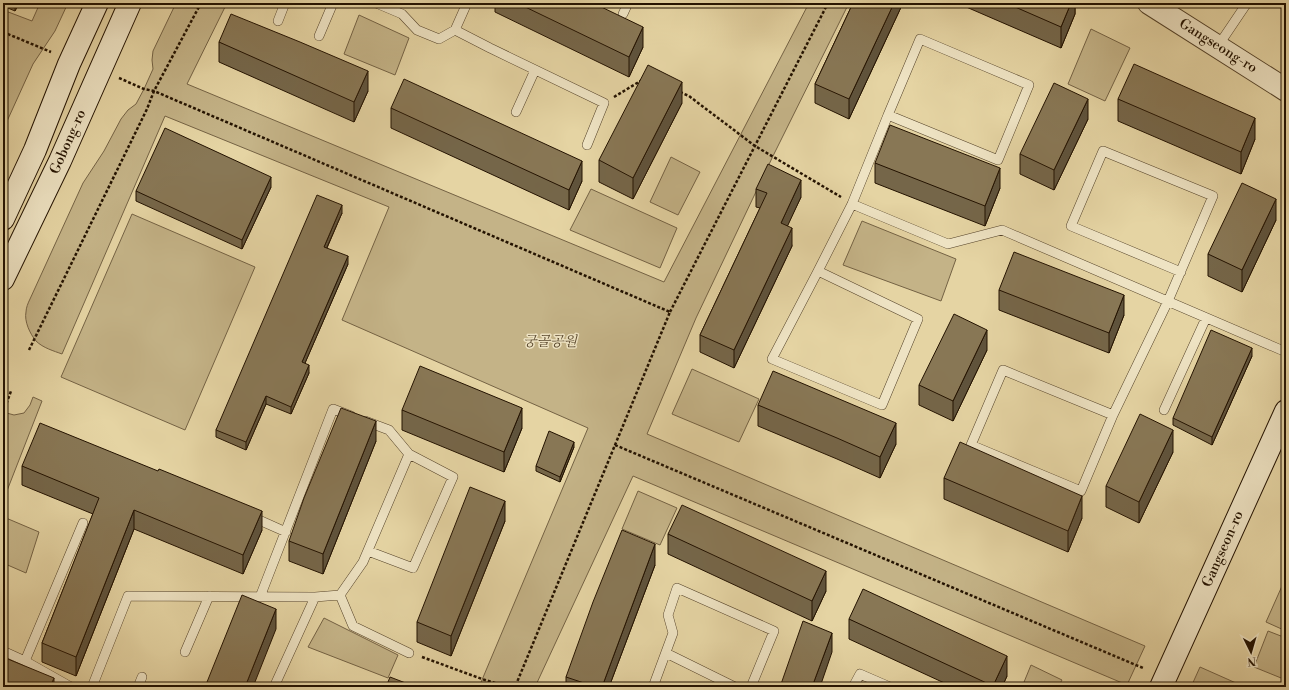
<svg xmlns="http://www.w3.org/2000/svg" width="1289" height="690" viewBox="0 0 1289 690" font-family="'Libre Bodoni','Noto Serif KR',serif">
  <rect width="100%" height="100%" fill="#e5d4a3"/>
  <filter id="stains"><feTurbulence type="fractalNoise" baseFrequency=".005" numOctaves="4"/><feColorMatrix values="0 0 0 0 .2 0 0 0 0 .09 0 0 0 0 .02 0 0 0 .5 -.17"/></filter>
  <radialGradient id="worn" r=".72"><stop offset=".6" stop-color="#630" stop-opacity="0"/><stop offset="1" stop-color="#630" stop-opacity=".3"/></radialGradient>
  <!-- green -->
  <path fill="#c4b387" stroke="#746244" d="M 40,3 L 68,3 L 55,31 L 33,64 L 3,130 L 3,10 L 32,21 Z
    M 176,3 L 227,3 L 187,84 L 664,282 L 809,3 L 849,3 L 773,156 L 696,318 L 647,434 L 1145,646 L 1127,685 L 633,476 L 535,687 L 479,687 L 588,428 L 342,320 L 389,207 L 165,116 L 62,354 C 54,351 43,348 36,341 C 30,334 24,321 26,312 C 26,308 28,303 30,299 L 83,183 L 104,151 L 121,119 L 128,110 L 136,104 L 144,89 L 153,69 L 152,60 L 153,51 Z
    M 359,15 L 409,38 L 395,75 L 344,54 Z
    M 1091,29 L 1130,48 L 1105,101 L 1068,84 Z
    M 671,157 L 700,172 L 678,215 L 650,202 Z
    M 591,189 L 677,228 L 660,268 L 570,230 Z
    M 132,214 L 255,267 L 185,430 L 61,377 Z
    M 862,221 L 956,259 L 941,301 L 843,265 Z
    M 692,369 L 759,399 L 739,442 L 672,414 Z
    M 33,397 L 42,401 L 3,501 L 3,412 L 14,415 L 24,413 L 30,405 Z
    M 638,491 L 677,508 L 660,545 L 622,529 Z
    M 6,518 L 39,532 L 26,573 L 3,563 L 3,524 Z
    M 1286,577 L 1286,631 L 1266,622 Z
    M 324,618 L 398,655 L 388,678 L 308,647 Z
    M 1268,631 L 1286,638 L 1286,680 L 1254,667 Z
    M 1031,665 L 1062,680 L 1058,687 L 1022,687 Z
    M 1200,667 L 1245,687 L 1191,687 Z"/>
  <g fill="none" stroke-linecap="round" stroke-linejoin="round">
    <!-- service casing -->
    <g stroke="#544229" stroke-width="10">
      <path id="service" d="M 376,3 L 402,14 L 417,30 L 439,39 L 455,30 L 490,48 L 604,103 L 587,145
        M 623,14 L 628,3
        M 278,21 L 285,3
        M 455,30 L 467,3
        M 319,36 L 333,3
        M 920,39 L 1029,85 L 998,160 L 888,115 Z
        M 1218,46 L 1247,3
        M 516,112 L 535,70
        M 852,204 L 948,244 L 1002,230 L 1286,352
        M 818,271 L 918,319 L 882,405 L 772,359 Z
        M 818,271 L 852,204 L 888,115
        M 1003,370 L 1113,415 L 1081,491 L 971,445 Z
        M 1164,410 L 1206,318
        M 1113,415 L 1168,301 L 1213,196 L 1103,151 L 1071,226 L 1181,272
        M 250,516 L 286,532
        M 368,551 L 413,568 L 453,477 L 409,454
        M 340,595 L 353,626 L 409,653
        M 260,597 L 333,409 L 351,416
        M 3,651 L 25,661 L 71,687
        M 185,652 L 209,596
        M 666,653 L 735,687
        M 25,661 L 83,523
        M 92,687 L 128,596 L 315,597 L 340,595 L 363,562 L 409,454 L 389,430 L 365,421
        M 138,687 L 142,677
        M 274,687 L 315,597
        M 653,687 L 673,633 L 668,615 L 677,588 L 774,631 L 751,687
        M 853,687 L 860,674 L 890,687"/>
    </g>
    <!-- tertiary casing -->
    <g stroke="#544229" stroke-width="24">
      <path id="tertiary" d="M 1149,3 L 1286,90"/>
    </g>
    <!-- secondary casing -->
    <g stroke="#231200" stroke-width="24">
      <path id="secondary" d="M 3,219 L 35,150 L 69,64 L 97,3
        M 3,279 L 60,161 L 130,3
        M 1161,687 L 1286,411"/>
    </g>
    <!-- path -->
    <path stroke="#231200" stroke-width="2.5" stroke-dasharray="3 2" stroke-linecap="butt" d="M 3,32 L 51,52
      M 119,78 L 144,89 L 154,91 L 670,312 L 515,687
      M 680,92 L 689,96 L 755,146 L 841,197
      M 614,97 L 642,80
      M 670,312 L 828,3
      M 29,350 L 147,109 L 154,91 L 201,3
      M 3,413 L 11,391
      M 615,445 L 1143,668
      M 422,657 L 482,679 L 508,687
      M 1185,686 L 1187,687"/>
    <!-- service -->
    <use href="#service" stroke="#eee3c3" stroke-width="9"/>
    <!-- tertiary -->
    <use href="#tertiary" stroke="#eee3c3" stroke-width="22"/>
    <!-- secondary -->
    <use href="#secondary" stroke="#eee3c3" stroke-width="22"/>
  </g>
  <!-- wall -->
  <path fill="#756649" stroke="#231200" d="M 3,3 L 19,3 L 15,11 L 3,6 Z
    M 495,3 L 593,3 L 643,47 L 629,77 L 495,12 Z
    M 853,3 L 903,3 L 849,119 L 815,103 L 815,84 Z
    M 957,3 L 1075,3 L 1075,14 L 1061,48 Z
    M 219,42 L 368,91 L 354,122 L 219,62 Z
    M 1118,99 L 1255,139 L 1241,174 L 1118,121 Z
    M 682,103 L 633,199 L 599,182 L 599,160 Z
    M 391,108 L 582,181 L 569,210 L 391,128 Z
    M 1088,119 L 1054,190 L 1020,174 L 1020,154 Z
    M 875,163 L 1000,188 L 985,226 L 875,183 Z
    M 271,187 L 242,249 L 136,201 L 136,191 Z
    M 756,189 L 801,197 L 787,226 L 792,246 L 734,368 L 700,352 L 700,335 L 760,208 L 756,207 Z
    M 342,213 L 327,248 L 348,264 L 305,363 L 309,373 L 291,414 L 266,404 L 246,450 L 216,437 L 216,430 Z
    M 1276,220 L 1242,292 L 1208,276 L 1208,254 Z
    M 999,290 L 1124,315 L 1109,353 L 999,310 Z
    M 987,350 L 953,421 L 919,405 L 919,385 Z
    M 1252,356 L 1212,445 L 1173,425 L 1173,418 Z
    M 758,405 L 896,444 L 880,478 L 837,459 L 758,426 Z
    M 402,410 L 522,428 L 504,472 L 402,430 Z
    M 376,441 L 323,574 L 289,561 L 289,541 Z
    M 574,447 L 560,482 L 536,471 L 536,466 Z
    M 1173,452 L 1139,523 L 1106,507 L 1106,486 Z
    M 22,466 L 262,530 L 243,574 L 134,529 L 76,676 L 42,662 L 42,643 L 93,514 L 22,485 Z
    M 944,478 L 1082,518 L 1068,552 L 944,499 Z
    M 505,521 L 451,656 L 417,642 L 417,622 Z
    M 668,534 L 826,591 L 812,621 L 668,554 Z
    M 655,565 L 609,687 L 566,687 L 566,677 Z
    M 849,619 L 1007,676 L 1002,687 L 953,687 L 849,639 Z"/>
  <!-- shaded-wall -->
  <path fill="#5f533c" stroke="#231200" d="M 15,3 L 19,3 L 15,11 Z
    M 894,3 L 903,3 L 849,119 L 849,99 Z
    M 1071,3 L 1075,3 L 1075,14 L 1061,48 L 1061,27 Z
    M 643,27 L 643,47 L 629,77 L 629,57 Z
    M 368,71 L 368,91 L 354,122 L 354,102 Z
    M 682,82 L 682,103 L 633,199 L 633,178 Z
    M 1088,99 L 1088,119 L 1054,190 L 1054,170 Z
    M 1255,118 L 1255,139 L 1241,174 L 1241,152 Z
    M 582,161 L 582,181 L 569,210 L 569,190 Z
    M 1000,168 L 1000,188 L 985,226 L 985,206 Z
    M 271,177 L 271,187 L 242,249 L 242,240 Z
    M 801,180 L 801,197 L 781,240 L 781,223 Z
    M 1276,199 L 1276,220 L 1242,292 L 1242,270 Z
    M 342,205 L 342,213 L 324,254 L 324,247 Z
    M 792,228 L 792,246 L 734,368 L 734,350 Z
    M 348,256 L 348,264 L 302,370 L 302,362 Z
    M 1124,295 L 1124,315 L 1109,353 L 1109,333 Z
    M 987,330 L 987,350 L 953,421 L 953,401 Z
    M 1252,348 L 1252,356 L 1212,445 L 1212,437 Z
    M 309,365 L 309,373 L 291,414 L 291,407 Z
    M 266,396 L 266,404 L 246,450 L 246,442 Z
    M 522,408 L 522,428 L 504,472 L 504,452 Z
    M 376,421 L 376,441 L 323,574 L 323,554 Z
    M 896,423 L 896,444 L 880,478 L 880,457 Z
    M 1173,430 L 1173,452 L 1139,523 L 1139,502 Z
    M 574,442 L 574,447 L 560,482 L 560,477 Z
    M 1082,496 L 1082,518 L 1068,552 L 1068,531 Z
    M 505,501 L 505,521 L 451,656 L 451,636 Z
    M 134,510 L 134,529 L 76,676 L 76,657 Z
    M 262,511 L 262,530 L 243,574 L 243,555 Z
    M 655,544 L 655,565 L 609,687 L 602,687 Z
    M 826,571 L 826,591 L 812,621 L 812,601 Z
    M 276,609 L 276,629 L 253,687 L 245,687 Z
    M 832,633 L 832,652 L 820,687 L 812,687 Z
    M 1007,656 L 1007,676 L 1002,687 L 993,687 L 993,686 Z
    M 54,678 L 54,687 L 50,687 Z"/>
  <!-- building -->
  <path fill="#875" stroke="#231200" d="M 517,3 L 593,3 L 643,27 L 629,57 Z
    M 853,3 L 894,3 L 849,99 L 815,84 Z
    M 1006,3 L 1071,3 L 1061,27 Z
    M 231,14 L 300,42 L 368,71 L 354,102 L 219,42 Z
    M 1134,64 L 1255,118 L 1241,152 L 1118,99 Z
    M 648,65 L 682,82 L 633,178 L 599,160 Z
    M 404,79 L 582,161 L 569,190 L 391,108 Z
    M 1054,83 L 1088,99 L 1054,170 L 1020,154 Z
    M 890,125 L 1000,168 L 985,206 L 875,163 Z
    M 165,128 L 271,177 L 242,240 L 136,191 Z
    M 768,164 L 801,180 L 781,223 L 792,228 L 734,350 L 700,335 L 767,193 L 756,189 Z
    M 1242,183 L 1276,199 L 1242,270 L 1208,254 Z
    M 317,195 L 342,205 L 324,247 L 348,256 L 302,362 L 309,365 L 291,407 L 266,396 L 246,442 L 216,430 Z
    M 1014,252 L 1124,295 L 1109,333 L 999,290 Z
    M 954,314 L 987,330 L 953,401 L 919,385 Z
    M 1211,330 L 1252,348 L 1212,437 L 1173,418 Z
    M 420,366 L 522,408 L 504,452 L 402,410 Z
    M 773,371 L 896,423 L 880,457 L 837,438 L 758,405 Z
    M 341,408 L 376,421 L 323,554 L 289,541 L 304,498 Z
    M 1140,414 L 1173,430 L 1139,502 L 1106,486 Z
    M 40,423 L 158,471 L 159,469 L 262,511 L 243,555 L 134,510 L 76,657 L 42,643 L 99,498 L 22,466 Z
    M 549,431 L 574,442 L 560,477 L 536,466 Z
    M 960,442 L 1082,496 L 1068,531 L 944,478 Z
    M 470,487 L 505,501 L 451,636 L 417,622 Z
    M 682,505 L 826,571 L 812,601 L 668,534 Z
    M 622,530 L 655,544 L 602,687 L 596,687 L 566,677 L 593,602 Z
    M 863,589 L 1007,656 L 993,686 L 849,619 Z
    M 242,595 L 276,609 L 245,687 L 205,687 Z
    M 803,621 L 832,633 L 812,687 L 780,687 Z
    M 3,657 L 54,678 L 50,687 L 3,687 Z
    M 390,677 L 416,687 L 386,687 Z"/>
  <g text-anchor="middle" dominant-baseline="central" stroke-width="3" stroke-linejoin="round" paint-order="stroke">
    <!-- street labels -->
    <g font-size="14" fill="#231200" stroke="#eee3c3">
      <text transform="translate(1218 46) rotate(32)">Gangseong-ro</text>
      <text transform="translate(68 142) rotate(-66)">Gobong-ro</text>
      <text transform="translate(1223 549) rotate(-66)">Gangseon-ro</text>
    </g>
    <!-- park labels -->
    <g font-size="14" font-style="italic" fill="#5b4a2f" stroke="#eee3c3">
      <text x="550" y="342">궁골공원</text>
    </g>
  </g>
  <!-- margin -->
  <rect width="1289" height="690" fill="none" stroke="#e5d4a3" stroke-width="16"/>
  <rect x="4" y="4" width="1281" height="682" fill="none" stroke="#231200" stroke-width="2"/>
  <rect x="8" y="8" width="1273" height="674" fill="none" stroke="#231200"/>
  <!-- north arrow -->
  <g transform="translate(1251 652) rotate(175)" stroke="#eee3c3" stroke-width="3" paint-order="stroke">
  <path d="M0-3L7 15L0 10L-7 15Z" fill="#231200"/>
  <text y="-6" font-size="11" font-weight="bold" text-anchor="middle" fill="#231200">N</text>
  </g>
  <rect width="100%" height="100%" filter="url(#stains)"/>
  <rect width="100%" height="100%" fill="url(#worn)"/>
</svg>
